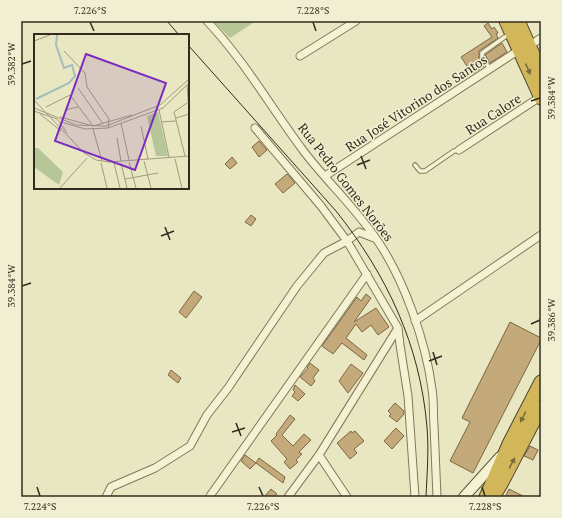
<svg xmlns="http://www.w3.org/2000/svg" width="562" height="518" viewBox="0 0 562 518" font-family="'PT Serif',serif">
  <rect width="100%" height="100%" fill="#e9e6c2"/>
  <!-- green -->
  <path fill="#b7c697" d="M 213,21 L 256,21 L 230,38 Z"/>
  <!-- building -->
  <path fill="#c4a97b" stroke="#7e6743" d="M 488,23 L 492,29 L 494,27 L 498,33 L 496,34 L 498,38 L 479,51 L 479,58 L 484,66 L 472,74 L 461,57 L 492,37 L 484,26 Z
    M 502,43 L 507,52 L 490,63 L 485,55 Z
    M 259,141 L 267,150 L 259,157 L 252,147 Z
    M 232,157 L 237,163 L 230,169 L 225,164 Z
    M 287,174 L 295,183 L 283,193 L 275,184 Z
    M 251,215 L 256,219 L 251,226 L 245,222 Z
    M 194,291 L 202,297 L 186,318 L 179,312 Z
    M 366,294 L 371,298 L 354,322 L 376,308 L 389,327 L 378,335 L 371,325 L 362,332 L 356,324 L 346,338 L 367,355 L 364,360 L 342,343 L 333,354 L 322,346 L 357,297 L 361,301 Z
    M 510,322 L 541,338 L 541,340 L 473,473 L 450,461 L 470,422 L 462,418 Z
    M 310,363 L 319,370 L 313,378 L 315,381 L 311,386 L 300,377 L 308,368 L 307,367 Z
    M 351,364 L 363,373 L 348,393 L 339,381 Z
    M 171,370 L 181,378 L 178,383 L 168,375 Z
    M 295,385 L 305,394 L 298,401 L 292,396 L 295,392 L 293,390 Z
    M 395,403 L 404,411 L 404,414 L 397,422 L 389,416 L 391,414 L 388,411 Z
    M 290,415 L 295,419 L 282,435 L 293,446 L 304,434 L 311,440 L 299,452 L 302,454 L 296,460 L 298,462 L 290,469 L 284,462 L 287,459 L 271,441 L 277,435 L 276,434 Z
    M 396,428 L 404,436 L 392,449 L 384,441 Z
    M 351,431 L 352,433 L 355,431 L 364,441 L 354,449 L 357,453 L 350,459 L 337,443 Z
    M 530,446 L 538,450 L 533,460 L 524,456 Z
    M 245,455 L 256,463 L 250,469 L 241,461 Z
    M 259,458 L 285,477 L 283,483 L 256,463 Z
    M 271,489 L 277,494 L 274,497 L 264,497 Z
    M 509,489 L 525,497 L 505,497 Z"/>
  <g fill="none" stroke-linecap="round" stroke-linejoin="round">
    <!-- lane casing -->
    <g stroke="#81785b" stroke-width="5.5">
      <path id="lane" d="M 490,69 L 482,57 L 482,53 L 509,34
        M 415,165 L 420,171 L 425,171 L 454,151 L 459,150"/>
    </g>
    <!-- street casing -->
    <g stroke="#81785b" stroke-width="9">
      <path id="street" d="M 207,21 C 244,60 270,106 302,149 C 325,180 355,207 377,240 C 404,279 426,342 432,389 C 434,400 433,413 434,425 C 435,449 436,473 437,497
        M 529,46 L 541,38
        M 300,56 L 356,21
        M 255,128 L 321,206 L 347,241 L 398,328 L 400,345 L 408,396 L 415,497
        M 459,150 L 540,97
        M 325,176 L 519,50
        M 415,321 L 541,235
        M 319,455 L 347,497
        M 210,496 L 367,274
        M 106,497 L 111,487 L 155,468 L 190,446 L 207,415 L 228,388 L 297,286 L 324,253 L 347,241 L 359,232 L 374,238
        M 288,497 L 319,455 L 398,328"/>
    </g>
    <!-- secondary casing -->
    <g stroke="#63593e" stroke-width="12">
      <path id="secondary" d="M 464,497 L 500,457"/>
    </g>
    <!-- highway casing -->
    <g stroke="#4f452f" stroke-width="15">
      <path id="highway" d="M 506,21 L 541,98
        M 518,21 L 541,72
        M 495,494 L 501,484 L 541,407
        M 486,497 L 509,444 L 541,382"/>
    </g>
    <!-- lane -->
    <use href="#lane" stroke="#f5f2d4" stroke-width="3.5"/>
    <!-- street -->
    <use href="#street" stroke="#f5f2d4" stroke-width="7"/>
    <!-- secondary -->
    <use href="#secondary" stroke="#f5f2d4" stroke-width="10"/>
    <!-- highway -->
    <use href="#highway" stroke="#d2b75a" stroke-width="13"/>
    <!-- tram -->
    <path stroke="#332c1e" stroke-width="1" d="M 167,21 L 179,35
      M 188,45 L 336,211 C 387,275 420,345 427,427 C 429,450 427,474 426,497"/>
  </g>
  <!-- one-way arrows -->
  <defs><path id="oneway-solid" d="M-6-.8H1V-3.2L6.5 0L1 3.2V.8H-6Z"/></defs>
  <g fill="#7b6b39">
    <use href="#oneway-solid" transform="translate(528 69) rotate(66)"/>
    <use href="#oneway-solid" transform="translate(523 417) rotate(117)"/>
    <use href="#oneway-solid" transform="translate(512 463) rotate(-62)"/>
  </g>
  <!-- ticks -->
  <path fill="none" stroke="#332c1e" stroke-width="1.5" d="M 90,22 L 94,31M 313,22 L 316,31M 22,64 L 31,61M 531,101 L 540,98M 361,156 L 366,169M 357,165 L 370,160M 165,227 L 170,240M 161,236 L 174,231M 22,286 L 31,283M 531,324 L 540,320M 433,352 L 437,365M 429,361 L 442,356M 236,423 L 241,436M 232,432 L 245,428M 37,487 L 40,496M 259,487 L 263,496M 482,487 L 485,496"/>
  <g text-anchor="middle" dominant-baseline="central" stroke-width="3" stroke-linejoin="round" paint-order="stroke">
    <!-- street labels -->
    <g font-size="13" fill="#332c1e" stroke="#f1efd1">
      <text transform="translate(416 103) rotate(-33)">Rua José Vitorino dos Santos</text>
      <text transform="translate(493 114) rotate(-33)">Rua Calore</text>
      <text transform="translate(346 182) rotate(52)">Rua Pedro Gomes Norões</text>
    </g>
  </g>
  <!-- overview -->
  <g transform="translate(34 34)">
    <rect width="155" height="155" fill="#e9e6c2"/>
    <path d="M 124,78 L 134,122 L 122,122 L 113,82 ZM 0,114 L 4,114 L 29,138 L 25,151 L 0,133 Z" fill="#b7c697"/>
    <path fill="none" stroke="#a4bcba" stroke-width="2" d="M 2,65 L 35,49 L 41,42 L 38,31 L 30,34 L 22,11 L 23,1"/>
    <path fill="none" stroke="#a09c80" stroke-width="1" d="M 0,7 L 16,1M 30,17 L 51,39 L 53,53 L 75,85 L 74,94M 153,51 L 155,78M 44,54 L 69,90M 0,66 L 50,119 L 62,126 L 75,128 L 155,122M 12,73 L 36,61 L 59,92M 0,74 L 42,91 L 72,92 L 126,71 L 155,45M 31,76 L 44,73M 125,76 L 135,123M 0,77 L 23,85 L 33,99M 6,80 L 27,97M 26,83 L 59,92 L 98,81M 142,84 L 155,80M 27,88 L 51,95 L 74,94 L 129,74 L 155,49M 127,88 L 142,87M 87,89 L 95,126M 107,92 L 114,125M 59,95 L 68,127M 83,104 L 87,127M 151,122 L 140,78 L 153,69M 141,125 L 148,154M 110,127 L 117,154M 95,128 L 102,154M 67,129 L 73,154M 80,129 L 86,154M 87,129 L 93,154M 91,145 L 124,139M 26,154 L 53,124"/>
    <path fill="#7b2cbf" fill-opacity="0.15" stroke="#7b2cbf" stroke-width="2" d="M 52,20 L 132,49 L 101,136 L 21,107 Z"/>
    <rect width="155" height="155" fill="none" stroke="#332c1e" stroke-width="2"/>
  </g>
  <!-- border -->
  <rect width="562" height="518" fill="none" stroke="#f1efd1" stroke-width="44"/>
  <rect x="22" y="22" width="518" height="474" fill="none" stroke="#332c1e" stroke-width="1.5"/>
  <g font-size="10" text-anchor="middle" fill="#332c1e">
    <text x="90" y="14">7.226°S</text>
    <text x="313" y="14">7.228°S</text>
    <text transform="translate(11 64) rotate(-90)" y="4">39.382°W</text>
    <text transform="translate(551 98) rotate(-90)" y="4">39.384°W</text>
    <text transform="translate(11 286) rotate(-90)" y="4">39.384°W</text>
    <text transform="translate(551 320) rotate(-90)" y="4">39.386°W</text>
    <text x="40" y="510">7.224°S</text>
    <text x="263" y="510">7.226°S</text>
    <text x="485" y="510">7.228°S</text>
  </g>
</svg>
